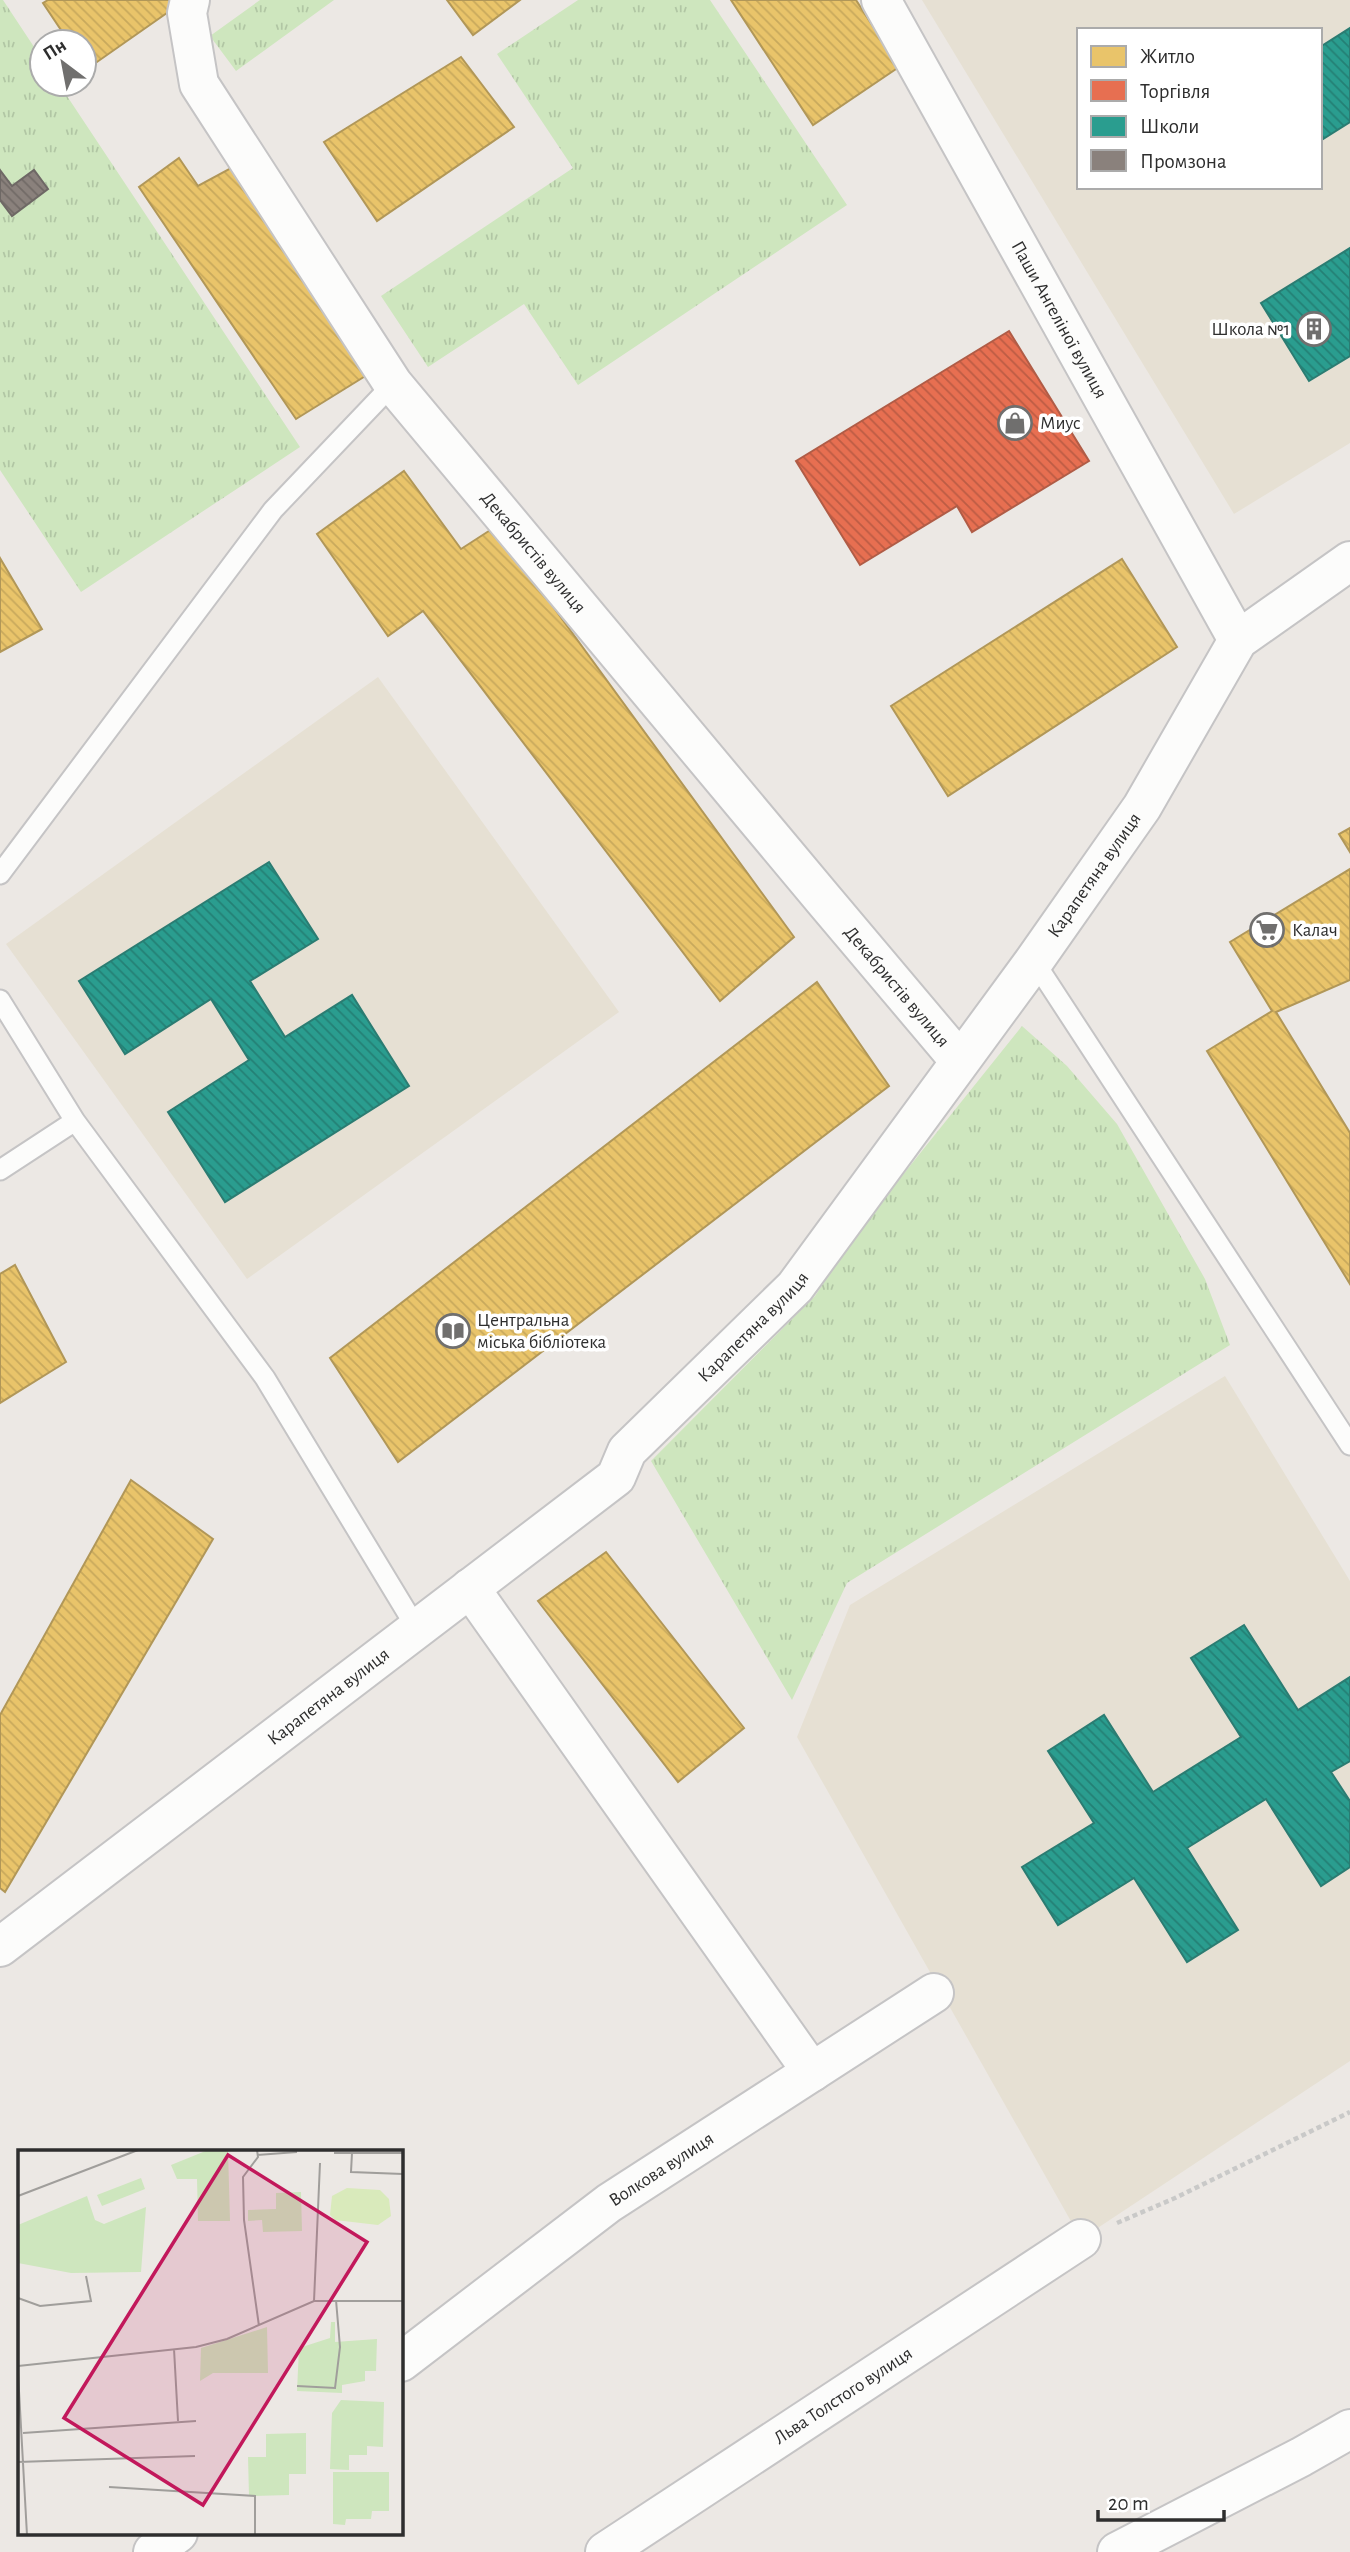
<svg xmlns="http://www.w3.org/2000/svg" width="1350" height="2552" viewBox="0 0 1350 2552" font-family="'Alegreya Sans',sans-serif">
  <defs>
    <pattern id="grass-tufts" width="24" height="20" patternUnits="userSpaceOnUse" patternTransform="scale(1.75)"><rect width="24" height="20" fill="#cee6be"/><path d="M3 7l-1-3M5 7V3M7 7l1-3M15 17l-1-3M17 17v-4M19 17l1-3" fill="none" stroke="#b1c6a4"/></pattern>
    <pattern id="homes-back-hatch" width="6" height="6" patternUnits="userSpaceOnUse" patternTransform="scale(1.75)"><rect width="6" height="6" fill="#e9c46a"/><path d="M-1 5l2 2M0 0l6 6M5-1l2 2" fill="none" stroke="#c8a95c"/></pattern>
    <pattern id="shops-back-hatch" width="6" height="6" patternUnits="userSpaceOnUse" patternTransform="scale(1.75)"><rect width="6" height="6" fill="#e76f51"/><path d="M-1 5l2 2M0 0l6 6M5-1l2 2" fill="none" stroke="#bc5c44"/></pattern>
    <pattern id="schools-back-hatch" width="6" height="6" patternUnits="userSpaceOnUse" patternTransform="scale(1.75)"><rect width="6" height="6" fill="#2a9d8f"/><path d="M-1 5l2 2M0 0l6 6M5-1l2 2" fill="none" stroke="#248075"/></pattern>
    <pattern id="industry-back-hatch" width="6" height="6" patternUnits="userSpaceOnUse" patternTransform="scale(1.75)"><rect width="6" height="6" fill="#8a817c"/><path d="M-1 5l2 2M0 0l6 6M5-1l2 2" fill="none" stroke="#716a66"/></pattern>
  </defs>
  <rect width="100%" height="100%" fill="#ece8e4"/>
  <!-- education -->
  <path fill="#e6e0d3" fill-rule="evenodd" d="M 922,0 L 1350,0 L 1350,443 L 1234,514 ZM 1079,30 L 1320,30 L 1320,187 L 1079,187 Z
    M 378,677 L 619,1012 L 247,1279 L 6,944 Z
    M 1225,1376 L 1350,1581 L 1350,2061 L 1081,2239 L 797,1737 L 850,1605 Z"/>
  <!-- grass -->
  <path fill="url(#grass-tufts)" d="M 0,0 L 3,0 L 42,59 L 42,84 L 59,84 L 300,447 L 81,592 L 0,470 Z
    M 260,0 L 334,0 L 236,71 L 210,36 Z
    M 578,0 L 710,0 L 847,205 L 578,385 L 524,304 L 428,367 L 381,296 L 573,168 L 497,54 Z
    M 1022,1026 L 1067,1066 L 1117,1124 L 1205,1279 L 1230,1345 L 847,1583 L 792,1700 L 651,1461 L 815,1296 L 857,1232 Z"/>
  <!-- homes -->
  <path fill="url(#homes-back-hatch)" stroke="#b19758" stroke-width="2" d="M 48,0 L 169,0 L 174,8 L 87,69 L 84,65 L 84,42 L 69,42 L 43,3 Z
    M 447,0 L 520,0 L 473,35 Z
    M 731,0 L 856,0 L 899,67 L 813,125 Z
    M 461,57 L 514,127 L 377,221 L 324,142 Z
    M 179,158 L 198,186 L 231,168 L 367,375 L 296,419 L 139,187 Z
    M 404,471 L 461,549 L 495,527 L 794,937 L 720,1001 L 423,611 L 388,636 L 317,534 Z
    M 0,558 L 42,629 L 0,652 Z
    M 1122,559 L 1177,647 L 948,796 L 891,706 Z
    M 1350,828 L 1350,852 L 1339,834 Z
    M 1350,869 L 1350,980 L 1276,1012 L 1350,1133 L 1350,1284 L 1207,1051 L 1272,1011 L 1230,942 Z
    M 817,982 L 889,1086 L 398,1462 L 330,1358 Z
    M 15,1265 L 66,1362 L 0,1403 L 0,1274 Z
    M 131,1480 L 213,1539 L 5,1892 L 0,1888 L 0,1715 Z
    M 606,1552 L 744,1728 L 678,1782 L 538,1601 Z"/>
  <!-- shops -->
  <path fill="url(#shops-back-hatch)" stroke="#b05c46" stroke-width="2" d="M 1009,331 L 1089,461 L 972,532 L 957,506 L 860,565 L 796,461 Z"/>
  <!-- schools -->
  <path fill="url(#schools-back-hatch)" stroke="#2b7c72" stroke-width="2" d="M 1350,28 L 1350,122 L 1320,141 L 1320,47 Z
    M 1350,248 L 1350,356 L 1309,381 L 1261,303 Z
    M 269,862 L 318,939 L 250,981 L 285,1037 L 352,995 L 409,1086 L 225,1202 L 168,1112 L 249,1060 L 211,999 L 125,1054 L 79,981 Z
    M 1244,1625 L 1298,1710 L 1350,1677 L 1350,1761 L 1331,1772 L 1350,1801 L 1350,1867 L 1321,1886 L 1266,1799 L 1187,1848 L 1238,1930 L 1187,1962 L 1134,1878 L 1058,1925 L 1022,1867 L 1094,1823 L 1048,1751 L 1104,1715 L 1153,1792 L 1241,1737 L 1191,1658 Z"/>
  <!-- industry -->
  <path fill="url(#industry-back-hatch)" stroke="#6e6865" stroke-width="2" d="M 0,170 L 12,186 L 34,170 L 48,189 L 12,216 L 0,200 Z"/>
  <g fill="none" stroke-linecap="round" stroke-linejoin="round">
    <!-- service casing -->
    <g stroke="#c5c4c5" stroke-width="23">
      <path id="service" d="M 0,874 L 273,510 L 393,384
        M 1034,961 L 1350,1445
        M 0,1000 L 75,1121 L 265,1378 L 417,1629
        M 0,1170 L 75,1121"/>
    </g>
    <!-- minor casing -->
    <g stroke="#c5c4c5" stroke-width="42">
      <g id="minor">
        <path id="s1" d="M 190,0 L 187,13 L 199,84 L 393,384 L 824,900 L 959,1060"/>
        <path id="s2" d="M 881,0 L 1238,640"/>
        <path d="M 470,1588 L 812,2072"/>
        <path id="s3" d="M 0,1947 L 616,1477 L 627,1451 L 795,1287 L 1034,961 L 1142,807 L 1238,640 L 1350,561"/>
        <path id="s4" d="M 401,2362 L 609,2203 L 934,1993"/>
        <path d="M 153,2552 L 178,2533"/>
        <path id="s5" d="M 605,2552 L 1081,2239"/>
        <path d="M 1117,2552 L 1301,2457 L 1350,2429"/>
      </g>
    </g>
    <!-- path -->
    <path stroke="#c9c9c8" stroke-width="4.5" stroke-dasharray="5 3.5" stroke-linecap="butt" d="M 1117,2223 L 1175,2198 L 1350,2112"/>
    <!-- service -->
    <use href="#service" stroke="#fcfcfb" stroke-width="19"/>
    <!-- minor -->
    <use href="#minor" stroke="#fcfcfb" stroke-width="38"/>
  </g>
  <!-- icons -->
  <defs>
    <g id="building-ring" transform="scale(1.75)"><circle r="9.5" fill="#fff" stroke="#706f6e" stroke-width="1.5"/><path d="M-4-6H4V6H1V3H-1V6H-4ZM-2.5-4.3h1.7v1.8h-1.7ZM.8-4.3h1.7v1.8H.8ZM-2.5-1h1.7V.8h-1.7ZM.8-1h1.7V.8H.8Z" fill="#706f6e"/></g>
    <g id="shop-ring" transform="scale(1.75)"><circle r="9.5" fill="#fff" stroke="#706f6e" stroke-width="1.5"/><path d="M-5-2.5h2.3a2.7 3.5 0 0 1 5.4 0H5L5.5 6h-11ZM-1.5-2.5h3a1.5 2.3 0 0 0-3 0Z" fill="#706f6e"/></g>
    <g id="supermarket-ring" transform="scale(1.75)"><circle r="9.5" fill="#fff" stroke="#706f6e" stroke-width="1.5"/><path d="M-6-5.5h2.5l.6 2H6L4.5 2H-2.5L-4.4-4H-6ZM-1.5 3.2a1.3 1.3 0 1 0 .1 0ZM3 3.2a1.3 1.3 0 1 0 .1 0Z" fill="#706f6e"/></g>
    <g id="library-ring" transform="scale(1.75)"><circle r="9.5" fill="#fff" stroke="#706f6e" stroke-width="1.5"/><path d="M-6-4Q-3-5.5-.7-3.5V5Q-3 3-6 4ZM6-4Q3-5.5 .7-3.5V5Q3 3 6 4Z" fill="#706f6e"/></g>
  </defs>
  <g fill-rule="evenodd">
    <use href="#building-ring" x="1314" y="329"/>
    <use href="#shop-ring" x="1015" y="423"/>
    <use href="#supermarket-ring" x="1267" y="930"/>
    <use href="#library-ring" x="453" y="1331"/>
  </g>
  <g text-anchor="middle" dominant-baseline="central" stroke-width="7" stroke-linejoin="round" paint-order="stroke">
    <!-- street labels -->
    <g font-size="19" fill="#2e2e2e" stroke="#fff">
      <text stroke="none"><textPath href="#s2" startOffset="366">Паши Ангеліної вулиця</textPath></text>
      <text stroke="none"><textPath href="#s1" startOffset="662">Декабристів вулиця</textPath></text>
      <text stroke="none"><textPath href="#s3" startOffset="1547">Карапетяна вулиця</textPath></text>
      <text stroke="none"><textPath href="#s1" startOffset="1228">Декабристів вулиця</textPath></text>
      <text stroke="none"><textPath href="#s3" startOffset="980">Карапетяна вулиця</textPath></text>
      <text stroke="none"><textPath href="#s3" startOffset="413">Карапетяна вулиця</textPath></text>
      <text stroke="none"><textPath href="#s4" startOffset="324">Волкова вулиця</textPath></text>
      <text stroke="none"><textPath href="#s5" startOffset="285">Льва Толстого вулиця</textPath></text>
    </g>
    <!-- poi labels -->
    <g font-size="19" fill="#2e2e2e" stroke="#fff" text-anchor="start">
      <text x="1290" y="329" text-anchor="end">Школа №1</text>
      <text x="1040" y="423">Миус</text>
      <text x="1292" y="930">Калач</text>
      <text x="477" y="1320">Центральна<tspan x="477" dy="22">міська бібліотека</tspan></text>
    </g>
  </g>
  <!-- overview -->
  <g transform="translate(18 2150)">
    <rect width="385" height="385" fill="#ece8e4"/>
    <path d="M 190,0 L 210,0 L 212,71 L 180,71 L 179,29 L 159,29 L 153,15 ZM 283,42 L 284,81 L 245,82 L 244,70 L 230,71 L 230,60 L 258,59 L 258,43 ZM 69,46 L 77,70 L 86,74 L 128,57 L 123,122 L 53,123 L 0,113 L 0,75 ZM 313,172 L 317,172 L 317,192 L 359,189 L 358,221 L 347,221 L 347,231 L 324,235 L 324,243 L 279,241 L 281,198 L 312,188 ZM 249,177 L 250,223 L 195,223 L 182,231 L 183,198 ZM 323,250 L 366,252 L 365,297 L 349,296 L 349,305 L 331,305 L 331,320 L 312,319 L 314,263 ZM 288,283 L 288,324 L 271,324 L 271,345 L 231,346 L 230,307 L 248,307 L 248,284 ZM 315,322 L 371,322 L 371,361 L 354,361 L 353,369 L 328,369 L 327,375 L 315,374 Z" fill="#cee6be"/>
    <path d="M 123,28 L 127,39 L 84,56 L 79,45 Z" fill="#cee6be"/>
    <path d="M 329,38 L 362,40 L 371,49 L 373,66 L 360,75 L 317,70 L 312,65 L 314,46 Z" fill="#d9eabb"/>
    <path fill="none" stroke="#a09e9b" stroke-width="2" d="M 239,0 L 240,7 L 225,27 L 226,70 L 241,176M 316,3 L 385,3M 334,3 L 333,22 L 385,24M 239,5 L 279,2M 0,46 L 120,0M 0,148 L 22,156 L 73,151 L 68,126M 296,151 L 302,13M 156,199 L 160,271M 0,216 L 178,197 L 209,189 L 296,151 L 385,151M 0,223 L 9,385M 279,236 L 317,238 L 322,197 L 318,150M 5,283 L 178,271M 0,312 L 177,306M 91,337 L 237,346 L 237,385"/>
    <path fill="#c2185b" fill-opacity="0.15" stroke="#c2185b" stroke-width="3.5" d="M 210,5 L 349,92 L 185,355 L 46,268 Z"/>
    <rect width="385" height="385" fill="none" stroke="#2e2e2e" stroke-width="3.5"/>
  </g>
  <!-- legend -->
  <rect x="1077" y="28" width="245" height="161" fill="#ffffff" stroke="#ababab" stroke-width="2"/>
  <rect x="1091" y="46" width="35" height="21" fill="#e9c46a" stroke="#ababab" stroke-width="2"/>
  <text x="1140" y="63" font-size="21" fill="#2e2e2e">Житло</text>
  <rect x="1091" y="80" width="35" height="21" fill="#e76f51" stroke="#ababab" stroke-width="2"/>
  <text x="1140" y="98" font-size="21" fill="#2e2e2e">Торгівля</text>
  <rect x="1091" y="116" width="35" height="21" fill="#2a9d8f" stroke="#ababab" stroke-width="2"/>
  <text x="1140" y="133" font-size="21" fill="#2e2e2e">Школи</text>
  <rect x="1091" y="150" width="35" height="21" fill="#8a817c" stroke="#ababab" stroke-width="2"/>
  <text x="1140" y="168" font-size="21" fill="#2e2e2e">Промзона</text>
  <!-- north arrow -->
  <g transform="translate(63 63) rotate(328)"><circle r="33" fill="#ffffff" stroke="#ababab" stroke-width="2"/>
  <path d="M0-5L12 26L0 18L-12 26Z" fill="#706f6e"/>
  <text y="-10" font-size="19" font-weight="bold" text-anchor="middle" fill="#2e2e2e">Пн</text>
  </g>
  <!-- scale -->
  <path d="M1098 2510v10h126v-10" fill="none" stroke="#2e2e2e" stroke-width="3.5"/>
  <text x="1108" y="2510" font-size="21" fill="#2e2e2e" stroke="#ffffff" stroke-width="5" paint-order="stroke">20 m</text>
</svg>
